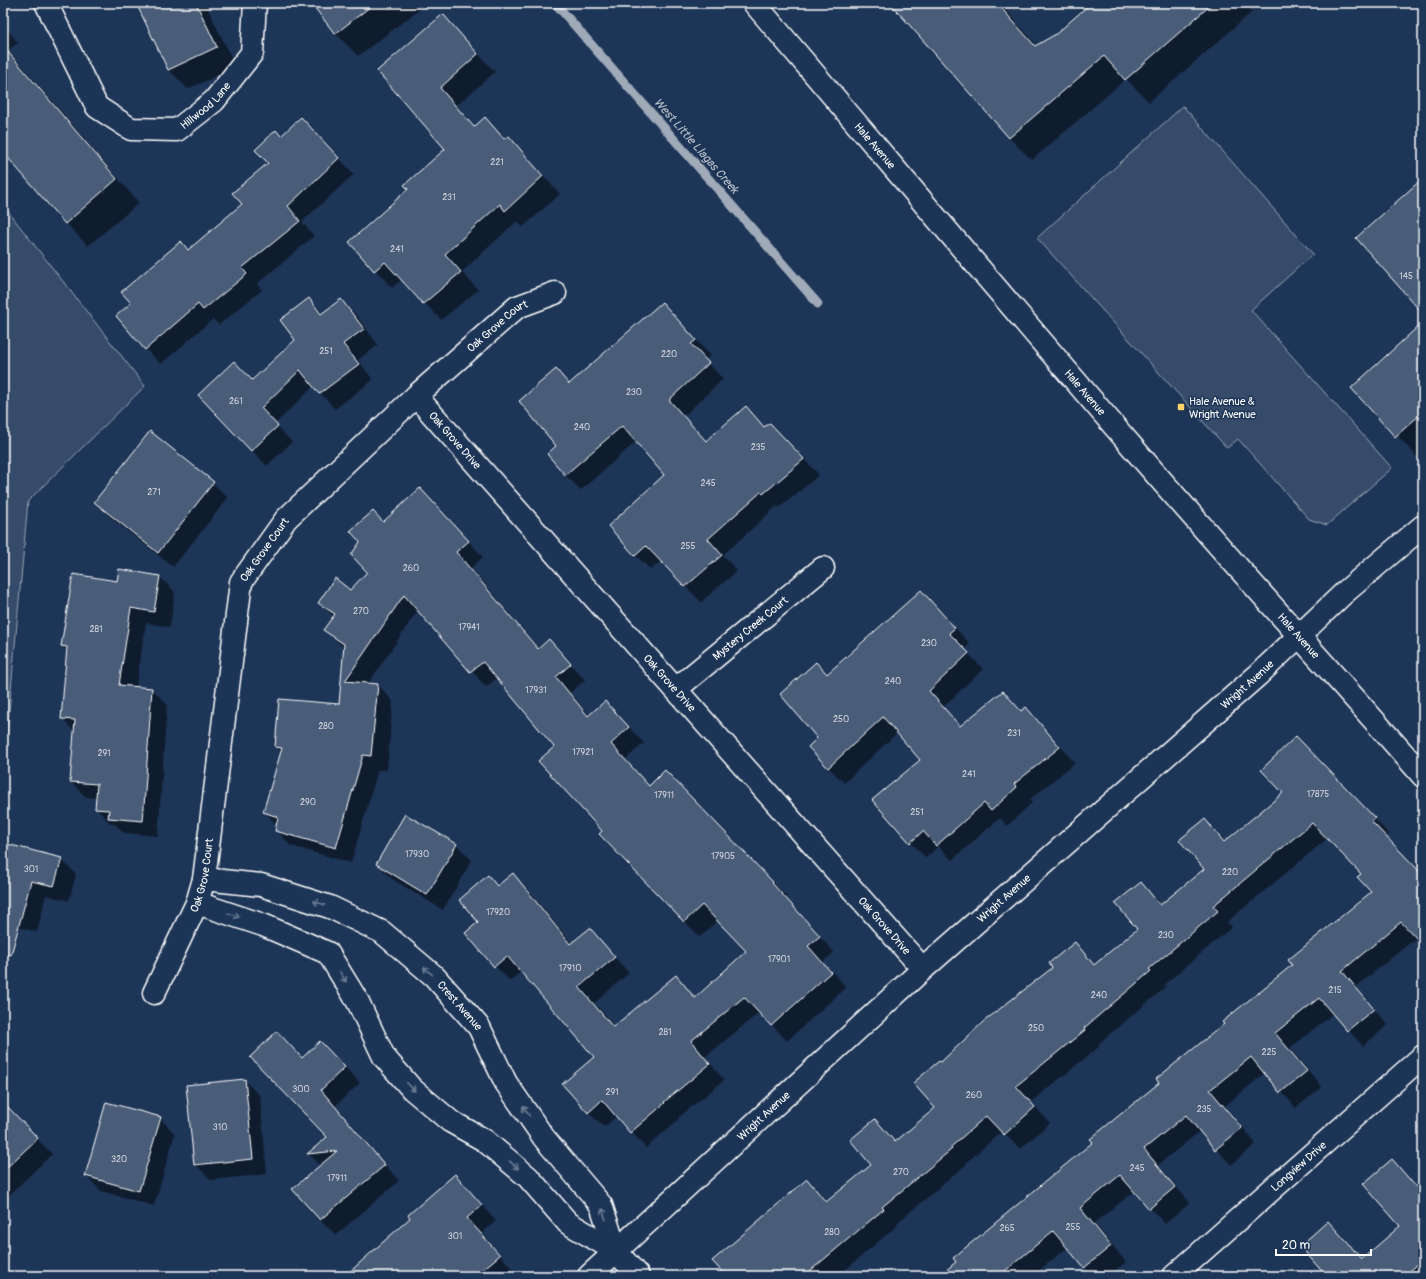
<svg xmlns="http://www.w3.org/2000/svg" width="1426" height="1279" viewBox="0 0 1426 1279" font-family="Pangolin,sans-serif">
  <rect width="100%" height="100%" fill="#1d3557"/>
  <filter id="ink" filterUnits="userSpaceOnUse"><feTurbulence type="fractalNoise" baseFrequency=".025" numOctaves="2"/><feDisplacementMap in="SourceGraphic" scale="8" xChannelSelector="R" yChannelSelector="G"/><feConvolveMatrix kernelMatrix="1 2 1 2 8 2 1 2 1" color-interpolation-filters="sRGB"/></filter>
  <g filter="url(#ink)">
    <!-- green -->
    <path fill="#364b69" stroke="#9aa5b4" d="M 1183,106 L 1313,254 L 1251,310 L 1392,468 L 1327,525 L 1309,519 L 1238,439 L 1227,448 L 1037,238 Z
      M 3,205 L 145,386 L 28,501 L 7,734 L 3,737 Z"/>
    <!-- shadow -->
    <path fill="#0007" d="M 137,3 L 205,3 L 236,67 L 188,89 L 168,69 Z
      M 312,3 L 426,3 L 427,4 L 358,56 L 335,33 Z
      M 891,3 L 1000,3 L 1037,46 L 1056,35 L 1092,3 L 1244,3 L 1252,12 L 1149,102 L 1126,79 L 1032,160 L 1009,138 Z
      M 443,16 L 495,72 L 456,106 L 475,128 L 485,119 L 505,140 L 509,137 L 560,194 L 523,227 L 517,221 L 462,272 L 478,290 L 441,320 L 402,279 L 392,288 L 350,242 L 409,190 L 447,149 L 379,71 Z
      M 3,24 L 18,43 L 8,50 L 139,203 L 88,246 L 66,223 L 3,150 Z
      M 316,134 L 354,174 L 302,222 L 314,236 L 257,284 L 262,290 L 219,325 L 213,319 L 161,364 L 145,349 L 132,303 L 181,242 L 189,250 L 243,204 L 269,164 L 281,137 Z
      M 309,299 L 323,314 L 341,300 L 356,315 L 378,345 L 358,360 L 373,380 L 335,409 L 314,386 L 275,424 L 292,442 L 267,466 L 199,395 L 252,381 L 297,341 Z
      M 662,304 L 711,356 L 705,360 L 723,379 L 684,416 L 706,442 L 746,408 L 765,427 L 786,440 L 819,475 L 779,508 L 777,506 L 723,555 L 737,571 L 701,602 L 661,561 L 651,570 L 635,555 L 665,475 L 637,441 L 581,490 L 565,475 L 558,446 L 556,370 L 570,384 Z
      M 1423,324 L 1423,463 L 1352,388 Z
      M 213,483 L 228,498 L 173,567 L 110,517 L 95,502 Z
      M 420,489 L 483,557 L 471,568 L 539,649 L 549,641 L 585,680 L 570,693 L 590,716 L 620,718 L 644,743 L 625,760 L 649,787 L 741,850 L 788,898 L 786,899 L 834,952 L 823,962 L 846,987 L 787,1041 L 760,1012 L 705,1057 L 724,1080 L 678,1118 L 679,1119 L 646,1148 L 617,1116 L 604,1127 L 588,1112 L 596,1057 L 522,971 L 510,981 L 495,966 L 480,922 L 488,877 L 498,887 L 513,875 L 528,890 L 572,944 L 589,929 L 629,973 L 594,1003 L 615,1027 L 676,976 L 696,998 L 748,951 L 718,920 L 700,937 L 600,834 L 603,831 L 555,747 L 497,678 L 486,687 L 418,610 L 368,684 L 378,685 L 393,701 L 387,770 L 378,770 L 351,863 L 291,846 L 276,830 L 277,825 L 265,812 L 282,753 L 276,747 L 340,706 L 345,649 L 325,630 L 334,617 L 319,602 L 350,591 L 368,572 L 384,523 Z
      M 160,577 L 175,592 L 170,627 L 146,623 L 136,687 L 152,689 L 167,704 L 158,836 L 124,833 L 115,824 L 111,824 L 96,808 L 97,798 L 86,797 L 71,782 L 75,732 L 62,719 L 67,651 L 63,646 L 117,582 Z
      M 921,591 L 970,644 L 964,649 L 983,669 L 943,707 L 961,727 L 1003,693 L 1022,712 L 1026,708 L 1075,763 L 1029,800 L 1032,803 L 1007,826 L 1000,818 L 952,860 L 938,846 L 926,858 L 910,842 L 922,760 L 898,732 L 844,783 L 809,747 L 818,738 L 828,675 Z
      M 1312,753 L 1389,834 L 1385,837 L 1423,876 L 1423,944 L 1417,937 L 1356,987 L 1388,1025 L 1363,1046 L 1333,1014 L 1290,1048 L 1322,1087 L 1296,1108 L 1265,1073 L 1225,1106 L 1256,1144 L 1231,1165 L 1200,1131 L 1158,1165 L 1190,1203 L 1165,1224 L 1135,1191 L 1094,1223 L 1126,1262 L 1108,1276 L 1093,1276 L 1068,1247 L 1032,1276 L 940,1276 L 1095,1142 L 1373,892 L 1362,874 L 1328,838 L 1227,922 L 1232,927 L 1164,985 L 1166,987 L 1098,1044 L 1100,1046 L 1031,1102 L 1050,1123 L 1020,1149 L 1002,1131 L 966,1163 L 967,1164 L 897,1223 L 898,1225 L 838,1276 L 727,1276 L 807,1180 L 828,1202 L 872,1165 L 875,1120 L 896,1142 L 937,1108 L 941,1064 L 1054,968 L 1074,943 L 1095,965 L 1138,929 L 1141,883 L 1162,905 L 1205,869 L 1205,820 L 1226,842 L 1284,793 Z
      M 3,844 L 61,859 L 76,874 L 69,901 L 46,895 L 37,932 L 3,923 Z
      M 456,844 L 472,860 L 443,910 L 392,879 L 377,864 Z
      M 335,1057 L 360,1083 L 335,1106 L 399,1181 L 336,1235 L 320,1220 L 321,1166 L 309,1154 L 328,1138 L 302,1059 Z
      M 244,1080 L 260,1096 L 267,1174 L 211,1180 L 195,1164 Z
      M 3,1104 L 52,1154 L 6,1198 L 3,1195 Z
      M 160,1118 L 175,1134 L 154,1206 L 101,1191 L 86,1176 Z
      M 1391,1161 L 1423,1194 L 1423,1276 L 1327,1276 L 1328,1222 L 1363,1260 L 1401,1226 Z
      M 455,1175 L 496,1221 L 482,1233 L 514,1271 L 508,1276 L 347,1276 L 412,1218 Z"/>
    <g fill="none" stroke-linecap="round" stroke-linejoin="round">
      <!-- stream -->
      <path stroke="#a0aab8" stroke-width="9" d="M 555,3 L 818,304"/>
    </g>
    <!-- building -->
    <path fill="#4a5d79" stroke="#fff" d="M 136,3 L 196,3 L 217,47 L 168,70 Z
      M 311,3 L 375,3 L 335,34 Z
      M 890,3 L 997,3 L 1035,46 L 1056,34 L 1091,3 L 1213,3 L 1125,80 L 1104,56 L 1009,138 Z
      M 443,14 L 478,54 L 440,88 L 474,127 L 485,117 L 504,139 L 509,136 L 543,176 L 505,211 L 500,204 L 445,254 L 461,272 L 423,304 L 385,262 L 374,271 L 349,242 L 408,189 L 404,185 L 445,149 L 377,71 Z
      M 3,46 L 117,179 L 65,224 L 3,152 Z
      M 301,117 L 339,158 L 288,206 L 300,221 L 242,268 L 247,274 L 203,310 L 198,304 L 145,350 L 116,316 L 131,303 L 121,292 L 181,241 L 188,250 L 242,204 L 232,193 L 268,163 L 255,150 L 276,130 L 281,136 Z
      M 1423,178 L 1423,314 L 1356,238 Z
      M 309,298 L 321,314 L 341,299 L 364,329 L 343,344 L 359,364 L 319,394 L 300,370 L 261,408 L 278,426 L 251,451 L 198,395 L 234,361 L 252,380 L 295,340 L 280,320 Z
      M 662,302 L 696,340 L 691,344 L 709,363 L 669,400 L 706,441 L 746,406 L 764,427 L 770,423 L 804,459 L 763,494 L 761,492 L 708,539 L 722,555 L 685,587 L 646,546 L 635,556 L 608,526 L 664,475 L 622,426 L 565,475 L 547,454 L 556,446 L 519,401 L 556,369 L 569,384 Z
      M 1423,322 L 1423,412 L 1395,437 L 1351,388 Z
      M 150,431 L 214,482 L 158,553 L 94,502 Z
      M 420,488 L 469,541 L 456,552 L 538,649 L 549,639 L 571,664 L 556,677 L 588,716 L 605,701 L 629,727 L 611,744 L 649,786 L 665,770 L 773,882 L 772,883 L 820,936 L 808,946 L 831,972 L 771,1026 L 744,997 L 691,1041 L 710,1064 L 664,1102 L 665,1103 L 630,1133 L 602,1100 L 588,1113 L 562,1084 L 594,1057 L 507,956 L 494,967 L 465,933 L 478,922 L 459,900 L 488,875 L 497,886 L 513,873 L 570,944 L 590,928 L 615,957 L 579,987 L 613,1027 L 676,975 L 695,998 L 746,951 L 702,905 L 684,922 L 599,834 L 602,831 L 538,761 L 554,747 L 483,662 L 470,672 L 404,595 L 345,681 L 378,684 L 371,756 L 363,755 L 336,848 L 275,831 L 278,817 L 263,812 L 282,748 L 275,747 L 279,699 L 339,704 L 344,644 L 323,630 L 335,614 L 318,603 L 335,578 L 350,590 L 367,572 L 351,555 L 360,542 L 350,531 L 373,511 L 383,522 Z
      M 119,569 L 160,576 L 154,612 L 131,608 L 119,685 L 152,688 L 143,821 L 108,818 L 109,810 L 95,809 L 97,784 L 70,782 L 75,720 L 61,719 L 67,647 L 61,646 L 73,574 L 117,581 Z
      M 921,590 L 955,628 L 949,633 L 969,653 L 929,691 L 960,726 L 1003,691 L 1021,711 L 1026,707 L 1060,747 L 1014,784 L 1017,787 L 991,811 L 984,803 L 936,846 L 923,831 L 910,843 L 872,800 L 920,760 L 883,717 L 828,768 L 808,747 L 817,738 L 780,694 L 816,662 L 827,674 Z
      M 1296,736 L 1375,818 L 1371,821 L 1423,875 L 1423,945 L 1401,922 L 1342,971 L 1374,1009 L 1347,1031 L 1319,998 L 1275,1033 L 1307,1071 L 1280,1093 L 1251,1057 L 1210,1090 L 1242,1128 L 1215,1150 L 1186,1115 L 1144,1149 L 1175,1187 L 1149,1209 L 1120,1175 L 1080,1208 L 1111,1246 L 1084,1268 L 1053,1231 L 999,1276 L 939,1276 L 956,1262 L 953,1258 L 1093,1142 L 1090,1139 L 1159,1083 L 1156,1079 L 1224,1024 L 1222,1022 L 1292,965 L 1288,960 L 1371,892 L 1357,877 L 1361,874 L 1312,823 L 1213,906 L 1218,911 L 1149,969 L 1151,971 L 1084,1028 L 1085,1030 L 1016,1086 L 1035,1107 L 1004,1135 L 986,1116 L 951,1147 L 952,1149 L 882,1207 L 884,1209 L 804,1276 L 726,1276 L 712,1261 L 807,1179 L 826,1202 L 871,1165 L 850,1140 L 875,1119 L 895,1142 L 935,1108 L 913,1083 L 939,1061 L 941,1062 L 983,1022 L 1052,968 L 1049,963 L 1075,942 L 1094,965 L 1137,929 L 1115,903 L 1141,882 L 1160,905 L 1204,869 L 1179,840 L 1205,819 L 1224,842 L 1283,793 L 1261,770 Z
      M 405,814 L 457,844 L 427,895 L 376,864 Z
      M 3,843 L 62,858 L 54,886 L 31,881 L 11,955 L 3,954 Z
      M 277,1031 L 302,1058 L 320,1041 L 345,1067 L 321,1090 L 385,1165 L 320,1220 L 292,1189 L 337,1151 L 307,1154 L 327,1137 L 250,1057 Z
      M 245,1079 L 253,1159 L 194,1165 L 186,1085 Z
      M 3,1102 L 38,1138 L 3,1171 Z
      M 106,1102 L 161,1117 L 139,1191 L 85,1176 Z
      M 1392,1159 L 1423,1195 L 1423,1260 L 1404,1276 L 1326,1276 L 1300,1246 L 1328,1221 L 1362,1259 L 1400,1226 L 1363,1184 Z
      M 455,1174 L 482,1205 L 467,1218 L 500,1255 L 475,1276 L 345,1276 L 410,1218 L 408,1215 Z"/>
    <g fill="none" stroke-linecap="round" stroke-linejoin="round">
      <!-- minor casing -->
      <g stroke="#fff" stroke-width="25">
        <g id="minor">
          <path id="s1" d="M 46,3 L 97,107 L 131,129 L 177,130 L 214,101 L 252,53 L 255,3"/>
          <path id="s2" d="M 416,396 L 923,969"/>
          <path id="s3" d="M 676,689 L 823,568"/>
          <path id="s4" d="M 204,879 L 261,885 L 330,907 L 382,932 L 434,976 L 479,1027 L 506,1083 L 544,1138 L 601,1205 L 616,1251"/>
          <path d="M 197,903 L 263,925 L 328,953 L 358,1002 L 384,1057 L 412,1089 L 450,1121 L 484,1140 L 528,1177 L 568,1223 L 616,1251 L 638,1276"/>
          <path id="s5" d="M 154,993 L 197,903 L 204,879 L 241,582 L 286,519 L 416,396 L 517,307 L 555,293"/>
          <path id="s6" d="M 589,1276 L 923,969 L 1258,675 L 1344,593 L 1423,526"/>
          <path id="s7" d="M 1174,1276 L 1423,1056"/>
        </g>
      </g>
      <!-- major casing -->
      <g stroke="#fff" stroke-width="25">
        <g id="major">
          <path id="s8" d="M 754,3 C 881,152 1006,301 1134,449 C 1229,559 1327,666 1423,776"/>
        </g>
      </g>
      <!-- minor -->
      <use href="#minor" stroke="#1d3557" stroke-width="22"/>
      <!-- major -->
      <use href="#major" stroke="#1d3557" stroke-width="22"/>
    </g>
    <!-- one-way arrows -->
    <defs><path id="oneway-shaft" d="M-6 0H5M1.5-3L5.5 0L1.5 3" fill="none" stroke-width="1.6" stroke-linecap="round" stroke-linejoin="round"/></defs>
    <g stroke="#6c7c92">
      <use href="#oneway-shaft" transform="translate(319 903) rotate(-162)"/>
      <use href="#oneway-shaft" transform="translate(234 915) rotate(18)"/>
      <use href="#oneway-shaft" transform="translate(428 971) rotate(-140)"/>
      <use href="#oneway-shaft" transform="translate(343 977) rotate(58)"/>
      <use href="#oneway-shaft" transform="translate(411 1087) rotate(46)"/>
      <use href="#oneway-shaft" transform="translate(526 1111) rotate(-125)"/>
      <use href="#oneway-shaft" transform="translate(514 1165) rotate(41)"/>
      <use href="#oneway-shaft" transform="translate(604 1214) rotate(-108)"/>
    </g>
  </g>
  <!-- markers -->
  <rect fill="#ffd166" stroke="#1d3557" stroke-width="1.5" x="1177" y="403" width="8" height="8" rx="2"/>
  <g text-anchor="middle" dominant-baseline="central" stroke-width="3" stroke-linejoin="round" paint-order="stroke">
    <!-- number labels -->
    <g font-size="9" fill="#d2d6de">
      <text x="497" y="162">221</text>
      <text x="449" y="197">231</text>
      <text x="397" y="249">241</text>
      <text x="1406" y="276">145</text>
      <text x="326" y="351">251</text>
      <text x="669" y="354">220</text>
      <text x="634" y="392">230</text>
      <text x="236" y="401">261</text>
      <text x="582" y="427">240</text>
      <text x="758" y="447">235</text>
      <text x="708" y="483">245</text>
      <text x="154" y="492">271</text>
      <text x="688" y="546">255</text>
      <text x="411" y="568">260</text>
      <text x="361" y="611">270</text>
      <text x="469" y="627">17941</text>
      <text x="96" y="629">281</text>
      <text x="929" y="643">230</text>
      <text x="893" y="681">240</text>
      <text x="536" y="690">17931</text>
      <text x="841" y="719">250</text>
      <text x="326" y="726">280</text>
      <text x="1014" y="733">231</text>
      <text x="583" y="752">17921</text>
      <text x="104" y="753">291</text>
      <text x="969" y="774">241</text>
      <text x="1318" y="794">17875</text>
      <text x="664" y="795">17911</text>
      <text x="308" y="802">290</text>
      <text x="917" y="812">251</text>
      <text x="417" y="854">17930</text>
      <text x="723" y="856">17905</text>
      <text x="31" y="869">301</text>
      <text x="1230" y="872">220</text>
      <text x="498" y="912">17920</text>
      <text x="1166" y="935">230</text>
      <text x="779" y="959">17901</text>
      <text x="570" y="968">17910</text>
      <text x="1335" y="990">215</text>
      <text x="1099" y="995">240</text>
      <text x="1036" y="1028">250</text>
      <text x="665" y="1032">281</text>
      <text x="1269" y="1052">225</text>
      <text x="301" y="1089">300</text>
      <text x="612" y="1092">291</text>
      <text x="974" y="1095">260</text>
      <text x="1204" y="1109">235</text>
      <text x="220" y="1127">310</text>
      <text x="119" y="1159">320</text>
      <text x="1137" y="1168">245</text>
      <text x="901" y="1172">270</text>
      <text x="337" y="1178">17911</text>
      <text x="1073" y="1227">255</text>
      <text x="1007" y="1228">265</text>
      <text x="832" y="1232">280</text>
      <text x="455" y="1236">301</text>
    </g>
    <!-- street labels -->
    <g font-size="11" fill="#fff" stroke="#1d3557">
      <text stroke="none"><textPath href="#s1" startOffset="240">Hillwood Lane</textPath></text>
      <text stroke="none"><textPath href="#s8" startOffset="187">Hale Avenue</textPath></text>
      <text stroke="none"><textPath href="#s5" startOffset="788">Oak Grove Court</textPath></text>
      <text stroke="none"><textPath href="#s8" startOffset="511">Hale Avenue</textPath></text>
      <text stroke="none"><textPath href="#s2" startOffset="59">Oak Grove Drive</textPath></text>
      <text stroke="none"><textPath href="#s5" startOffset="464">Oak Grove Court</textPath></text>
      <text stroke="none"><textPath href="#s3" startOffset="96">Mystery Creek Court</textPath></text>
      <text stroke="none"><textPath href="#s8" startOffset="835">Hale Avenue</textPath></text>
      <text stroke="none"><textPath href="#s2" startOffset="383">Oak Grove Drive</textPath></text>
      <text stroke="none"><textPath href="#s6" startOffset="885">Wright Avenue</textPath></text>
      <text stroke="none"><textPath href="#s5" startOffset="128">Oak Grove Court</textPath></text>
      <text stroke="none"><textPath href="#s6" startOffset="561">Wright Avenue</textPath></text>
      <text stroke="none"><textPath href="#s2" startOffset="707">Oak Grove Drive</textPath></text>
      <text stroke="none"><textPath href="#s4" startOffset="295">Crest Avenue</textPath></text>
      <text stroke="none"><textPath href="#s6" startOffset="237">Wright Avenue</textPath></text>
      <text stroke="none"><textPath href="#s7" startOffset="166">Longview Drive</textPath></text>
    </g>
    <!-- poi labels -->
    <g font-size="11" fill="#fff" stroke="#1d3557" text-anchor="start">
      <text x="1189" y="401">Hale Avenue &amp;<tspan x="1189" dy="13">Wright Avenue</tspan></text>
    </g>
    <!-- water labels -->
    <g font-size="12" font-style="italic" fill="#b8c0ca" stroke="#1d3557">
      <text transform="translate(696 146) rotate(49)">West Little Llagas Creek</text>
    </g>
  </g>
  <!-- margin -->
  <rect width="1426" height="1279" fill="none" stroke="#1d3557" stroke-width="16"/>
  <rect x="8" y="8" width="1410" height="1263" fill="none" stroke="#fff" stroke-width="1.5" filter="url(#ink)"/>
  <!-- scale -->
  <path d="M1276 1249v6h95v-6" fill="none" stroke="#ffffff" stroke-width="2"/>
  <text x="1282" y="1249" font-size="12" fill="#ffffff" stroke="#1d3557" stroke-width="3" paint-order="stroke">20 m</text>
</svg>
